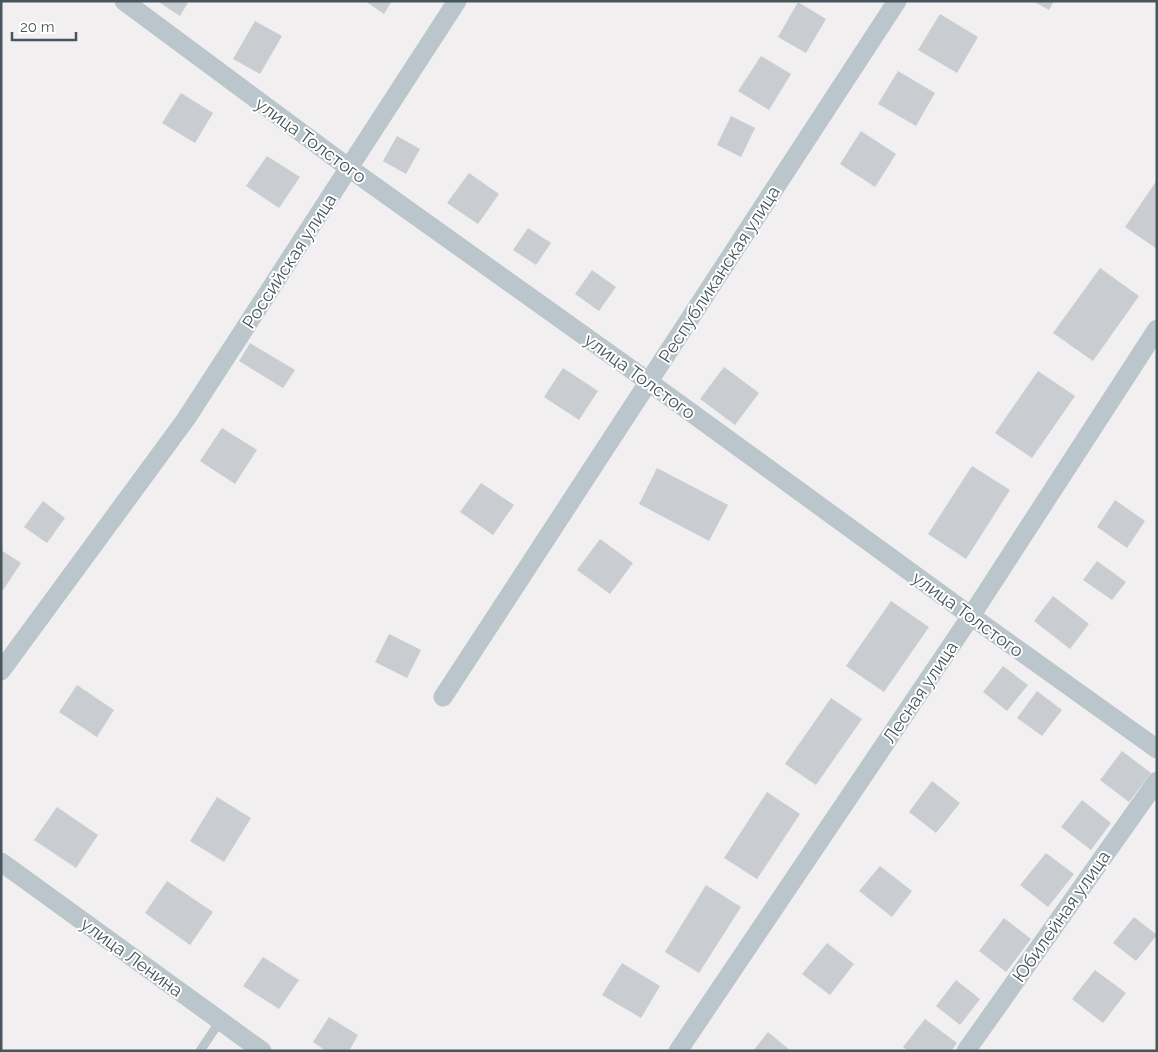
<svg xmlns="http://www.w3.org/2000/svg" width="1158" height="1052" viewBox="0 0 1158 1052" font-family="Raleway,sans-serif">
  <rect width="100%" height="100%" fill="#f1efef"/>
  <!-- building -->
  <path fill="#c9cdd1" d="M 157,1 L 189,1 L 180,16 Z
    M 365,1 L 392,1 L 384,14 Z
    M 1033,1 L 1054,1 L 1049,10 Z
    M 798,2 L 826,19 L 806,53 L 778,37 Z
    M 940,14 L 978,37 L 957,73 L 918,50 Z
    M 255,21 L 282,36 L 260,74 L 233,59 Z
    M 761,56 L 791,74 L 769,110 L 738,91 Z
    M 898,71 L 935,93 L 916,126 L 878,104 Z
    M 181,93 L 213,113 L 195,143 L 162,123 Z
    M 731,116 L 755,128 L 741,157 L 717,145 Z
    M 861,131 L 896,154 L 875,187 L 840,164 Z
    M 397,136 L 420,149 L 406,174 L 383,161 Z
    M 267,156 L 300,177 L 279,208 L 246,186 Z
    M 469,173 L 499,194 L 478,224 L 447,203 Z
    M 1157,180 L 1157,249 L 1125,227 Z
    M 528,228 L 551,243 L 536,265 L 513,250 Z
    M 1100,268 L 1139,296 L 1093,361 L 1053,333 Z
    M 592,270 L 616,287 L 599,311 L 575,294 Z
    M 250,343 L 295,370 L 283,388 L 239,361 Z
    M 724,367 L 759,393 L 735,425 L 700,399 Z
    M 563,368 L 598,391 L 579,420 L 544,397 Z
    M 1038,371 L 1075,396 L 1032,458 L 995,433 Z
    M 222,428 L 257,450 L 235,484 L 200,461 Z
    M 972,466 L 1010,490 L 966,559 L 928,534 Z
    M 657,468 L 728,505 L 709,541 L 639,504 Z
    M 481,483 L 514,505 L 493,535 L 460,512 Z
    M 1115,500 L 1145,521 L 1127,548 L 1097,527 Z
    M 43,501 L 65,518 L 47,543 L 24,527 Z
    M 600,539 L 633,563 L 610,594 L 577,570 Z
    M 1,550 L 21,563 L 3,590 L 1,588 Z
    M 1097,561 L 1126,582 L 1112,600 L 1083,580 Z
    M 1053,596 L 1089,624 L 1070,649 L 1034,621 Z
    M 891,601 L 929,627 L 884,692 L 846,666 Z
    M 389,634 L 421,650 L 407,678 L 375,662 Z
    M 1003,666 L 1028,685 L 1007,711 L 983,692 Z
    M 77,685 L 114,710 L 97,737 L 59,712 Z
    M 1037,691 L 1062,710 L 1042,736 L 1017,718 Z
    M 831,698 L 862,719 L 816,785 L 785,764 Z
    M 1122,751 L 1151,773 L 1129,802 L 1100,780 Z
    M 932,781 L 960,803 L 936,833 L 909,812 Z
    M 767,792 L 800,814 L 757,879 L 724,858 Z
    M 217,797 L 251,818 L 224,862 L 190,841 Z
    M 1082,800 L 1111,823 L 1091,850 L 1061,827 Z
    M 57,807 L 98,835 L 76,868 L 34,840 Z
    M 1046,853 L 1074,874 L 1048,907 L 1020,885 Z
    M 880,866 L 912,891 L 892,917 L 859,891 Z
    M 167,881 L 213,912 L 190,945 L 145,913 Z
    M 706,885 L 741,907 L 699,973 L 665,952 Z
    M 1134,917 L 1157,935 L 1136,961 L 1113,943 Z
    M 1004,918 L 1031,939 L 1006,972 L 979,951 Z
    M 827,943 L 854,964 L 830,995 L 802,974 Z
    M 263,957 L 299,980 L 279,1009 L 243,986 Z
    M 622,963 L 660,986 L 641,1018 L 602,995 Z
    M 1095,970 L 1126,993 L 1103,1023 L 1072,999 Z
    M 956,980 L 980,999 L 960,1025 L 936,1006 Z
    M 329,1017 L 358,1035 L 349,1051 L 326,1051 L 313,1042 Z
    M 925,1019 L 957,1043 L 951,1051 L 908,1051 L 903,1047 Z
    M 768,1032 L 791,1051 L 753,1051 Z"/>
  <g fill="none" stroke-linecap="round" stroke-linejoin="round">
    <!-- service -->
    <path stroke="#bac6cc" stroke-width="9" d="M 200,1051 L 220,1021"/>
    <!-- minor -->
    <path stroke="#bac6cc" stroke-width="19" d="M 124,1 L 349,168 L 649,382 L 971,616 L 1157,749
      M 1,671 L 186,419 L 457,1
      M 443,697 L 897,1
      M 1,862 L 262,1051
      M 678,1051 L 971,616 L 1157,329
      M 966,1051 L 1157,781"/>
  </g>
  <g text-anchor="middle" dominant-baseline="central" stroke-width="4" stroke-linejoin="round" paint-order="stroke">
    <!-- street labels -->
    <g font-size="18" fill="#47565c" stroke="#fff">
      <text transform="translate(311 140) rotate(36)">улица Толстого</text>
      <text transform="translate(289 261) rotate(-57)">Российская улица</text>
      <text transform="translate(719 274) rotate(-57)">Республиканская улица</text>
      <text transform="translate(640 376) rotate(36)">улица Толстого</text>
      <text transform="translate(968 614) rotate(36)">улица Толстого</text>
      <text transform="translate(920 692) rotate(-56)">Лесная улица</text>
      <text transform="translate(1061 916) rotate(-55)">Юбилейная улица</text>
      <text transform="translate(132 957) rotate(36)">улица Ленина</text>
    </g>
  </g>
  <!-- border -->
  <rect width="1158" height="1052" fill="none" stroke="#47565c" stroke-width="5"/>
  <!-- scale -->
  <path d="M12 32v8h64v-8" fill="none" stroke="#47565c" stroke-width="2.5"/>
  <text x="20" y="32" font-size="15" fill="#47565c" stroke="#ffffff" stroke-width="4" paint-order="stroke">20 m</text>
</svg>
